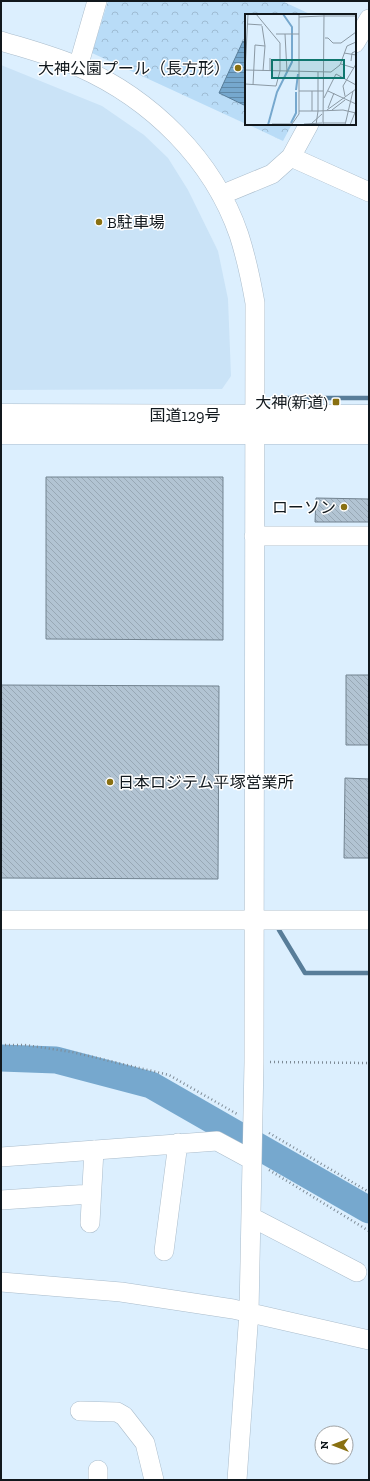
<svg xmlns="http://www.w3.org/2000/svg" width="370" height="1481" viewBox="0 0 370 1481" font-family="'Zilla Slab','Noto Sans JP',serif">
  <defs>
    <pattern id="park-crowns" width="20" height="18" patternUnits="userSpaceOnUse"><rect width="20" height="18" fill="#b9dcf7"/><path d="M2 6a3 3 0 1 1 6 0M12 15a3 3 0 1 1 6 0" fill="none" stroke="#9ebcd3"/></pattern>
    <pattern id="water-rules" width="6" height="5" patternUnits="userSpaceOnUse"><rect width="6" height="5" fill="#76a8ce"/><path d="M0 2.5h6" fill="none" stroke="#5f88a7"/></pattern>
    <pattern id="building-back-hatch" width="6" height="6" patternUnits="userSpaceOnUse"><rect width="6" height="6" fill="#b2c4d3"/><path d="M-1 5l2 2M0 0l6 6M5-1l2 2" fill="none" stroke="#98a8b5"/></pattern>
  </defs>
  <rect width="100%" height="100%" fill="#dceffe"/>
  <!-- built -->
  <path fill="#cae3f7" d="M 1,65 L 102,106 L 144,135 L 168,158 L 188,190 L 218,251 L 228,299 L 231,376 L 222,389 L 1,390 Z"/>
  <!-- park -->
  <path fill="url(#park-crowns)" d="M 108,1 L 282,1 L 312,15 L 246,15 L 246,124 L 92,53 Z
    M 247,124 L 292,124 L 283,141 Z"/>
  <!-- water -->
  <path fill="url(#water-rules)" stroke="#587d99" d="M 243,41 L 246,43 L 246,106 L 219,93 Z"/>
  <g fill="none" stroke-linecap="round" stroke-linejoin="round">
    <!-- stream -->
    <path stroke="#587d99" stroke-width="4.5" d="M 280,398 L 369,398
      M 279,930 L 305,973 L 369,973"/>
    <!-- river -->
    <path stroke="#76a8ce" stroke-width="27" d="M 1,1058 L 56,1060 L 151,1085 L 369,1210"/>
  </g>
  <!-- building -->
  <path fill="url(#building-back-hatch)" stroke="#728390" d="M 46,477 L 223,477 L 223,640 L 46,639 Z
    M 316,498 L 369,499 L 369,522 L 315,522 Z
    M 346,675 L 369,675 L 369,745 L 346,745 Z
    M 1,685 L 219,686 L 218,879 L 1,878 Z
    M 345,778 L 369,779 L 369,858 L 344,858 Z"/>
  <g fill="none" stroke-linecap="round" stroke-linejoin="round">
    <!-- minor casing -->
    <g stroke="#aabccb" stroke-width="20">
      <path id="minor" d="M 1,41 C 27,49 54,56 79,67 C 151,99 213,159 239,235 C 246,257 251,280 255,303 L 254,1062 L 249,1312 L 237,1480
        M 355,43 L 369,19
        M 78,67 L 97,1
        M 291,157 L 369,192
        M 221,195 L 272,174 L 291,157 L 309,124
        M 254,536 L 369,536
        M 1,920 L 369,920
        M 1,1157 L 217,1141 L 252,1160
        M 1,1200 L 91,1194
        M 251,1217 L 357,1272
        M 90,1223 L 94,1150
        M 164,1251 L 178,1143
        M 1,1282 L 121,1292 L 233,1309 L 369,1340
        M 80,1411 L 117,1412 L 124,1416 L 145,1443 L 154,1480
        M 98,1480 L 98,1470"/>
    </g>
    <!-- highway casing -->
    <g stroke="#aabccb" stroke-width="23">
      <path id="highway" d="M 1,415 L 369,416
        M 1,433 L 369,433"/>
    </g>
    <!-- path -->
    <path stroke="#7d8a95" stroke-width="2.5" stroke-dasharray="1 3" stroke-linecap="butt" d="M 1,1045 L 25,1045 L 72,1052 L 169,1075 L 237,1114
      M 270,1062 L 369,1063
      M 269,1133 L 369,1192
      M 269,1170 L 369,1231"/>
    <!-- minor -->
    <use href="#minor" stroke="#fff" stroke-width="19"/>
    <!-- highway -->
    <use href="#highway" stroke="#fff" stroke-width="22"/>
  </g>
  <!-- markers -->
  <g fill="#897011" stroke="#fff" stroke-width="1.5">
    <circle cx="238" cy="68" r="4"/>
    <circle cx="99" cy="222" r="4"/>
    <rect x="332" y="398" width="8" height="8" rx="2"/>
    <circle cx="344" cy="507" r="4"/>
    <circle cx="110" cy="782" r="4"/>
  </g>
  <g text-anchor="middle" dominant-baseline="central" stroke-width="3" stroke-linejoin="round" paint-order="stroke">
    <!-- poi labels -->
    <g font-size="16" fill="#11181d" stroke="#fff" text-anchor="end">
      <text x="230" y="68">大神公園プール（長方形）</text>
      <text x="107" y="222" text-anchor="start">B駐車場</text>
      <text x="328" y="402">大神(新道)</text>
      <text x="336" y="507">ローソン</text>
      <text x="118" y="782" text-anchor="start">日本ロジテム平塚営業所</text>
    </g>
    <!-- street labels -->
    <g font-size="16" fill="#11181d" stroke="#fff">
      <text x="185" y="415">国道129号</text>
    </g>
  </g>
  <!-- overview -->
  <g transform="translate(245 14)">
    <rect width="111" height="111" fill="#dceffe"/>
    <path fill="none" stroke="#76a8ce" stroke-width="2" d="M 51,76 L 53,60M 46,109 L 51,99 L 51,78M 23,111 L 32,78 L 47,48 L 47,13 L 38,0"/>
    <path fill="none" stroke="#8b99a4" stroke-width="1" d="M 78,2 L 111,2M 54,3 L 78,2M 2,10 L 17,11M 17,12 L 20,32M 31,20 L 54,20M 40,20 L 42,58M 80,24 L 83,24 L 88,29 L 96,29 L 111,18M 99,39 L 111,41M 106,47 L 107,39 L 111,37M 96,50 L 109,54M 0,56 L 86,58 L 95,51 L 102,32 L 111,28M 25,57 L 25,44M 0,58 L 3,0M 91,60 L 111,71M 0,70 L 31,72 L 35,57 L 35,29 L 11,0M 8,71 L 10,31 L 20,32 L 18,57M 54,77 L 78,77M 67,77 L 67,97M 83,77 L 111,90M 100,82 L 98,72 L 111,50M 79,84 L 91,60M 83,94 L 89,79M 82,96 L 111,75M 87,96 L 100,86M 54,97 L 73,97 L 73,58M 78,109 L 100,109M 27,110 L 47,110 L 54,100 L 54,0M 59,110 L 77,109M 66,110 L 77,100M 71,111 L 73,97 L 98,96 L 111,99M 78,111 L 79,0M 100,111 L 108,77M 105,111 L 111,96"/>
    <path fill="#0f766e" fill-opacity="0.15" stroke="#0f766e" stroke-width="2" d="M 27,46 L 99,46 L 99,64 L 27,64 Z"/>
    <rect width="111" height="111" fill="none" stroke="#11181d" stroke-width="2"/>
  </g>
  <!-- border -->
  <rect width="370" height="1481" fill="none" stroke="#11181d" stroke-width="4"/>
  <!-- north arrow -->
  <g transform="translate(334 1445) rotate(270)"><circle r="19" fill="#ffffff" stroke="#a0a3a5"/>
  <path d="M0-3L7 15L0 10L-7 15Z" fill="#897011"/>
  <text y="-6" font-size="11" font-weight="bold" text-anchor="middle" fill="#11181d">N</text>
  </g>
</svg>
